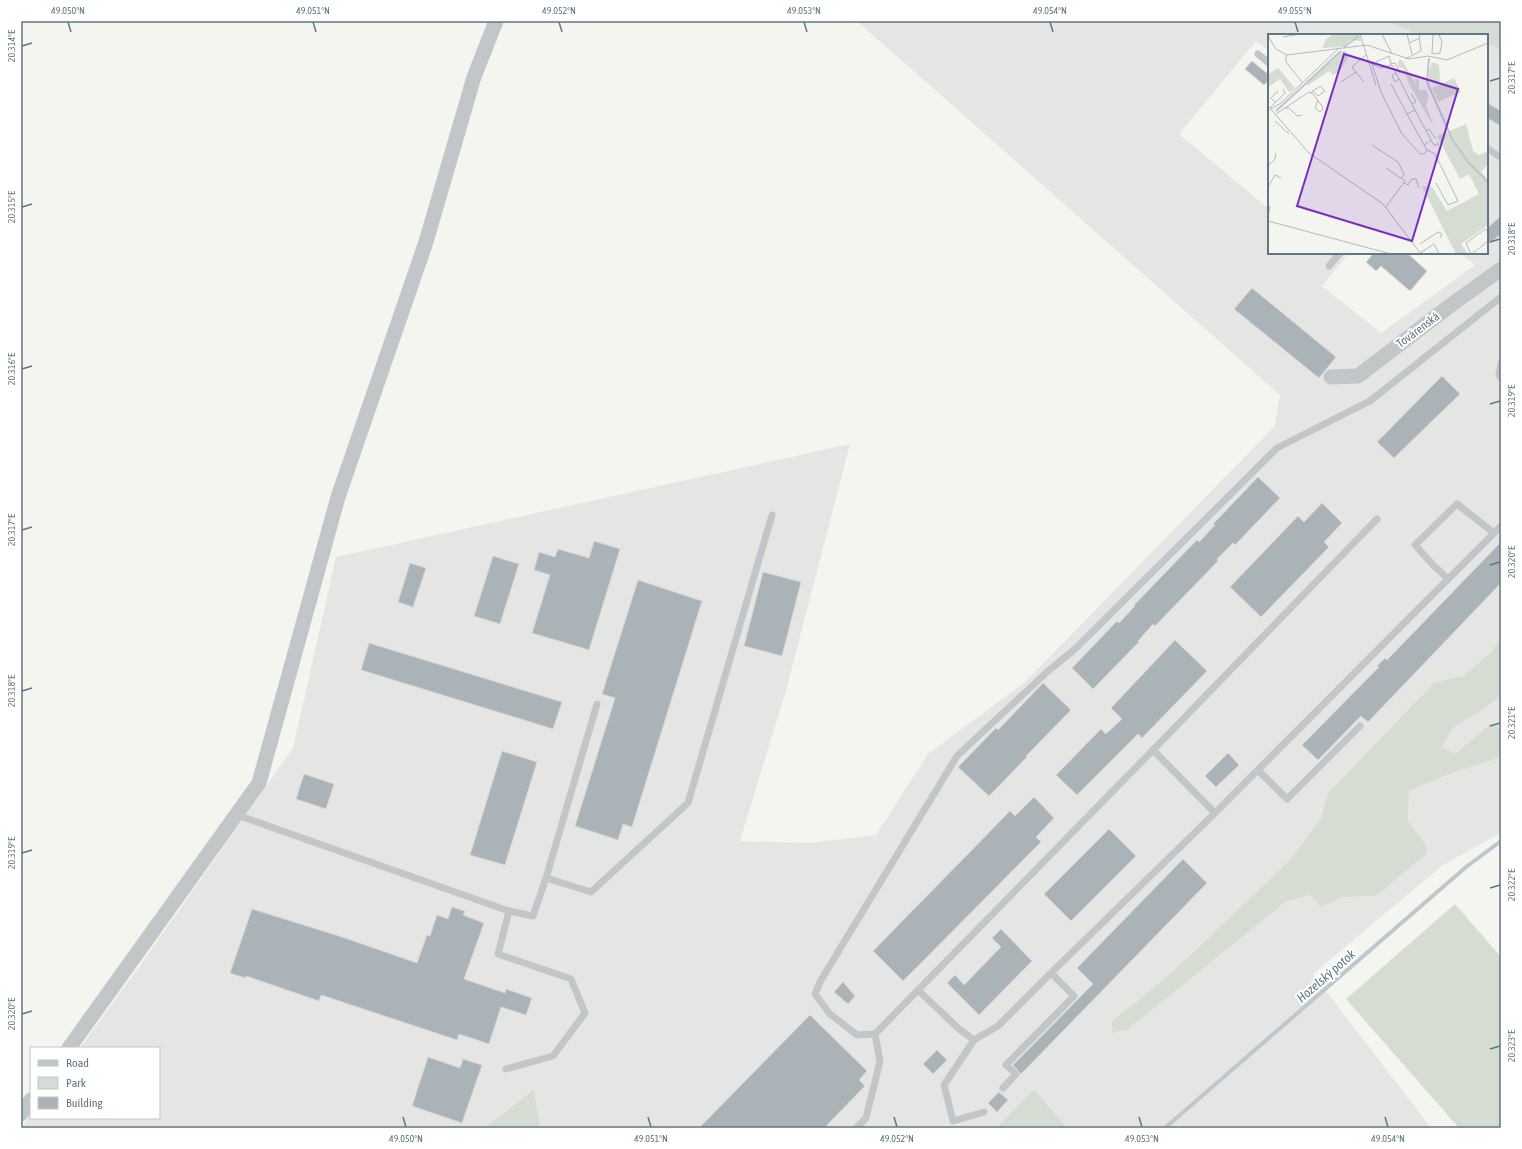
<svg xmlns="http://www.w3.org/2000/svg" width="1522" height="1149" viewBox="0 0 1522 1149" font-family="'Asap Condensed',sans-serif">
  <rect width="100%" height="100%" fill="#f5f5f0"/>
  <!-- built -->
  <path fill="#e5e6e4" d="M 857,21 L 1387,21 L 1419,35 L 1269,35 L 1269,51 L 1256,41 L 1179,134 L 1269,209 L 1269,253 L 1322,253 L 1324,255 L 1326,253 L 1349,253 L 1322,286 L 1381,333 L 1475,265 L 1460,253 L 1487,253 L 1487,43 L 1499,49 L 1501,48 L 1501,638 L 1491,652 L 1463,676 L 1435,682 L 1328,793 L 1321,818 L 1288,862 L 1168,976 L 1112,1021 L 1112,1033 L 1127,1030 L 1287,901 L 1310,895 L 1321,907 L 1342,897 L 1377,896 L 1425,843 L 1408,821 L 1409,791 L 1449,774 L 1497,758 L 1501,753 L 1501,833 L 1443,865 L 1313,974 L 1431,1128 L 1067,1128 L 1034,1089 L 996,1128 L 540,1128 L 534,1089 L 485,1128 L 21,1128 L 31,1114 L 31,1118 L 159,1118 L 159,1048 L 80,1048 L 141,964 L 293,748 L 336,557 L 850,444 L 787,687 L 740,841 L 811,843 L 876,835 L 928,754 L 1026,681 L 1274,427 L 1280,395 Z
    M 1501,696 L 1501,729 L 1492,723 L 1456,753 L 1441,747 L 1454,727 L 1479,712 Z"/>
  <!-- green -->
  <path fill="#d5dcd1" d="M 1387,21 L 1501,21 L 1501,48 L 1499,49 L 1487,43 L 1487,35 L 1419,35 Z
    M 1501,638 L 1501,696 L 1479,712 L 1454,727 L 1441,747 L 1456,753 L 1492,723 L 1501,729 L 1501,753 L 1498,758 L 1449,774 L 1409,791 L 1408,821 L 1425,843 L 1427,853 L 1376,896 L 1342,897 L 1321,907 L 1310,895 L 1287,901 L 1127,1030 L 1112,1033 L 1112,1021 L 1168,976 L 1288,862 L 1321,818 L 1328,793 L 1435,682 L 1463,676 L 1491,652 Z
    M 1455,904 L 1501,957 L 1501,1128 L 1459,1128 L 1346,999 Z
    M 534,1089 L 540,1128 L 485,1128 Z
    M 1034,1089 L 1067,1128 L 996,1128 Z"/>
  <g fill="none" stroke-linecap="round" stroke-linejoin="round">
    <!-- stream -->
    <path stroke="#bcc8cd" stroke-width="4" d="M 1165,1128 L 1466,867 L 1501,841"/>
  </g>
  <!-- building -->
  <path fill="#aab3b8" stroke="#d6d6d3" d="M 1252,61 L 1269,75 L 1269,80 L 1264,85 L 1245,69 Z
    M 1487,103 L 1501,111 L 1501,126 L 1487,118 Z
    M 1501,216 L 1501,234 L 1487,245 L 1487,228 Z
    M 1374,253 L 1407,253 L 1427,271 L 1410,291 L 1381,266 L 1376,271 L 1366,262 Z
    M 1252,288 L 1336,357 L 1319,378 L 1234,309 Z
    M 1442,376 L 1460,394 L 1394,458 L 1377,442 Z
    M 1258,477 L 1280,498 L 1235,545 L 1233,543 L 1217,559 L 1218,561 L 1155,626 L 1153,624 L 1138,641 L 1139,642 L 1093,689 L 1072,668 L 1117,621 L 1119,623 L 1135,606 L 1134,605 L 1197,540 L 1199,542 L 1215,525 L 1213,524 Z
    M 1322,503 L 1342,523 L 1324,542 L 1329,547 L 1261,617 L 1230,587 L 1298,516 L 1304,522 Z
    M 594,541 L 620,549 L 589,650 L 532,633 L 550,575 L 534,570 L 539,552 L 555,557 L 558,549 L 589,558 Z
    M 1501,542 L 1501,583 L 1368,722 L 1361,716 L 1318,760 L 1302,745 L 1379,667 L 1377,666 L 1385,658 L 1387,660 Z
    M 493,556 L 519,564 L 500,624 L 474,616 Z
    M 410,563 L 426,568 L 413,607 L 398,602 Z
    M 763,572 L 801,582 L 782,656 L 744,646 Z
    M 638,580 L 702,601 L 632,827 L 623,824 L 618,840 L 575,826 L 615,698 L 602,694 Z
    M 1175,640 L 1207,671 L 1142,738 L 1138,734 L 1077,795 L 1056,775 L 1101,729 L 1106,734 L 1122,719 L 1111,708 Z
    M 369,643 L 562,702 L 553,729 L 361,670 Z
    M 1043,683 L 1071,710 L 1026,756 L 1027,757 L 989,796 L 958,767 L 996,728 L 998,730 Z
    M 502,751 L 537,762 L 505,865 L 470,855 Z
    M 1228,753 L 1239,765 L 1216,787 L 1205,776 Z
    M 304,774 L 334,784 L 326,809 L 296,799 Z
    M 1034,797 L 1054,818 L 1036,837 L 1041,842 L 903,981 L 873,951 L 1010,811 L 1015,816 Z
    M 1109,829 L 1136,856 L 1071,921 L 1044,894 Z
    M 1183,859 L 1207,883 L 1021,1074 L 1013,1065 L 1093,984 L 1077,968 Z
    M 452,907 L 465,911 L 463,915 L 484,923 L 464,979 L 505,993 L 506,989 L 532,998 L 526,1015 L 501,1007 L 489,1044 L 459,1034 L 457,1040 L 321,995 L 319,1001 L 246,976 L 245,978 L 230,973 L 252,909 L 339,936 L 417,963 L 427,935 L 430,936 L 437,915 L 448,919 Z
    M 1001,929 L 1032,961 L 979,1015 L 947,983 L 955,975 L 964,985 L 1001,947 L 992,938 Z
    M 843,982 L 855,996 L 848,1004 L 834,992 Z
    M 810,1015 L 867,1071 L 859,1080 L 865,1086 L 824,1128 L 699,1128 Z
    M 937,1050 L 947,1060 L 933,1074 L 923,1064 Z
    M 428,1057 L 460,1068 L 463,1059 L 482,1065 L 462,1123 L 412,1106 Z
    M 999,1092 L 1008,1100 L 997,1112 L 988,1103 Z"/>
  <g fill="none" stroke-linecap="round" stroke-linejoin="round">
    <!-- service -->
    <path stroke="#c1c6c9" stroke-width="7" d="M 1258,54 L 1269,63
      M 1487,148 L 1501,158
      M 1329,266 L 1340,253
      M 1501,363 L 1499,375 L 1501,378
      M 1377,519 L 1153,750 L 1215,813 L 1501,526
      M 1448,579 L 1433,565 L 1415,545 L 1457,504 L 1494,533
      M 1153,750 L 875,1034 L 857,1035 L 830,1014 L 815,994 L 821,980 L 957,756 L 1047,672 L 1075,649 L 1277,448 L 1370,401 L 1501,297
      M 1258,770 L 1287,799 L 1360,726
      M 237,815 L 509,911 L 533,916 L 546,878 L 597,704
      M 546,878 L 591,892 L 688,803 L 772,515
      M 919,991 L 959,1029 L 974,1040 L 998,1026 L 1051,973 L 1215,813
      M 974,1040 L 944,1085 L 953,1121 L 984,1112
      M 506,1069 L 553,1056 L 585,1013 L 571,979 L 498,954 L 509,911
      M 1003,1088 L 1016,1074 L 1006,1065 L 1074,996 L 1051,973
      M 856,1128 L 866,1118 L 880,1061 L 875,1034"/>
    <!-- minor -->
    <path stroke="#c1c6c9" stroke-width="15" d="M 1331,377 L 1358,376 L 1451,305 L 1501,269
      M 69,1048 L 259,783 L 338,497 L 426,242 L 474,77 L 496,21
      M 21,1114 L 31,1100"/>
  </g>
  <!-- ticks -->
  <path fill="none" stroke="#617684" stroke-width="1.5" d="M 68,22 L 71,32M 313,22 L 316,32M 559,22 L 562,32M 804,22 L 807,32M 1050,22 L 1053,32M 1295,22 L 1298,32M 22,46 L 32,43M 1490,81 L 1500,78M 22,207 L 32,204M 1490,242 L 1500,239M 22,369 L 32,366M 1490,404 L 1500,401M 22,530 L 32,527M 1490,565 L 1500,562M 22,691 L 32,688M 1490,726 L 1500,723M 22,853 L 32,850M 1490,888 L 1500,885M 22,1014 L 32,1011M 1490,1049 L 1500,1046M 403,1117 L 406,1127M 648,1117 L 651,1127M 894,1117 L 897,1127M 1139,1117 L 1142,1127M 1385,1117 L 1388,1127"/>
  <g text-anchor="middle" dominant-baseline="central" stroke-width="4" stroke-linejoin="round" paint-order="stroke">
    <!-- street labels -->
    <g font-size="12" fill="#617684" stroke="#fff">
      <text transform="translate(1418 330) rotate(-37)">Továrenská</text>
    </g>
    <!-- water labels -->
    <g font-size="13" font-style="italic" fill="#5c7982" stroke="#fff">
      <text transform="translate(1326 976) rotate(-41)">Hozelský potok</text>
    </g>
  </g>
  <!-- overview -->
  <g transform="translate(1268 34)">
    <rect width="220" height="220" fill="#f5f5f0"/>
    <path d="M 66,0 L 91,0 L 93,7 L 82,6 L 75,13 L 54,14 L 58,5 ZM 72,17 L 78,17 L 80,24 L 71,38 L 65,41 L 61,37 L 39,52 L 39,48 ZM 131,26 L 134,26 L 148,51 L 147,45 L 151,46 L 151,56 L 158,56 L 161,62 L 158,71 L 166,93 L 141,50 L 135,34 L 130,33 ZM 164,28 L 171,31 L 172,47 L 165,49 L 161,46 L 161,38 ZM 10,34 L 27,54 L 21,58 L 12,45 L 0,53 L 0,37 L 2,39 ZM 186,44 L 193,58 L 170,68 L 164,54 ZM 198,90 L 205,117 L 211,121 L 220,117 L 220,130 L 213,138 L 220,146 L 220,191 L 193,210 L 200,220 L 188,220 L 154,152 L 164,153 L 179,177 L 211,160 L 201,140 L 192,145 L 169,102 Z" fill="#d5dcd1"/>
    <path fill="none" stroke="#bcc8cd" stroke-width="2" d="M 76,13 L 91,2M 161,24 L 159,48 L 185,107 L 201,129 L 220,148M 8,77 L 73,17"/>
    <path fill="none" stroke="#b1babe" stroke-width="1" d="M 92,0 L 108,51M 114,0 L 124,20M 139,0 L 144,20M 0,2 L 8,15 L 19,21 L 99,11 L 141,25 L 160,22 L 179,26 L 220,9M 15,3 L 32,0M 141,9 L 152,4M 18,20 L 18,28 L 34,48M 164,20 L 165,0M 165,20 L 172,19 L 174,8 L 171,1M 137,25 L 153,17 L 151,0M 101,28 L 112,34 L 124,31 L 147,76 L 139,80 L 123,50M 104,30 L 113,58 L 134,100 L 152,120 L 156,120 L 159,116 L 139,80M 122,30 L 127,29 L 132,39M 108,31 L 108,28 L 121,22 L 123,29M 128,39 L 124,42 L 127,48 L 131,45M 73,48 L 88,38M 96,48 L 84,33 L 98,21M 43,59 L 45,57 L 52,52 L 57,57 L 50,62 L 45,57M 143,59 L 148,68 L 144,70M 7,68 L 3,64 L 10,57M 0,72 L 41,119 L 115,170 L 153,220M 2,74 L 17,59 L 15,55M 17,74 L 21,74 L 29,82 L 34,81M 3,75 L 13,69 L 70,15M 147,76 L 162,104 L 163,106 L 156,111M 8,80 L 41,58 L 45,60 L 54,72 L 55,75 L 52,78 L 47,74 L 50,66M 7,87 L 21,100M 158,97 L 161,95 L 168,105M 163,106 L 166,111 L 170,111 L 170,108M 104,111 L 130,128 L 136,140 L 134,144M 159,116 L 167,120 L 190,167 L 180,171 L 168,149M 0,132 L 7,125 L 8,119M 118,134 L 137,147 L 118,173M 136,149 L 140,151 L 144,145 L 148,145 L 151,154M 0,153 L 7,141 L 13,144M 0,171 L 2,173 L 0,182M 0,187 L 123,220M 152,210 L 170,198 L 174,200 L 172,204M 152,219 L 166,210 L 171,220M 203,220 L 198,209 L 217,195 L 220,198M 204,220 L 220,207"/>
    <path fill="#7b2cbf" fill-opacity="0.15" stroke="#7b2cbf" stroke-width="2" d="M 76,20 L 190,55 L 144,207 L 29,172 Z"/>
    <rect width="220" height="220" fill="none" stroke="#617684" stroke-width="2"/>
  </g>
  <!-- border -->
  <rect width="1522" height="1149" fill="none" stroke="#ffffff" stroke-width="44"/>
  <!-- legend -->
  <rect x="30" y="1047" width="130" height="72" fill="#ffffff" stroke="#c0c8ce"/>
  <rect x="38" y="1060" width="20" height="6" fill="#c1c6c9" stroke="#c0c8ce"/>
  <text x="66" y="1067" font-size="12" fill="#617684">Road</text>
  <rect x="38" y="1077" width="20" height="12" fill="#d5dcd1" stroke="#c0c8ce"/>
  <text x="66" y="1087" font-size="12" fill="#617684">Park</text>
  <rect x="38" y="1097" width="20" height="12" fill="#aab3b8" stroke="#c0c8ce"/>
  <text x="66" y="1107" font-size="12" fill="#617684">Building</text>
  <rect x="22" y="22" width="1478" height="1105" fill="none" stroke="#617684" stroke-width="1.5"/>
  <g font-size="10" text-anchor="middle" fill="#617684">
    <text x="68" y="14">49.050°N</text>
    <text x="313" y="14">49.051°N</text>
    <text x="559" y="14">49.052°N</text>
    <text x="804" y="14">49.053°N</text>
    <text x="1050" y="14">49.054°N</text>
    <text x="1295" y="14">49.055°N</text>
    <text transform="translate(11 46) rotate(-90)" y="4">20.314°E</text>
    <text transform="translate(1511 78) rotate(-90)" y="4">20.317°E</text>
    <text transform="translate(11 207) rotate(-90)" y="4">20.315°E</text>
    <text transform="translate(1511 239) rotate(-90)" y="4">20.318°E</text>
    <text transform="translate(11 369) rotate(-90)" y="4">20.316°E</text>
    <text transform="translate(1511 401) rotate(-90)" y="4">20.319°E</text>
    <text transform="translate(11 530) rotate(-90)" y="4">20.317°E</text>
    <text transform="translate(1511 562) rotate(-90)" y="4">20.320°E</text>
    <text transform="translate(11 691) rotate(-90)" y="4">20.318°E</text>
    <text transform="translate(1511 723) rotate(-90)" y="4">20.321°E</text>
    <text transform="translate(11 853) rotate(-90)" y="4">20.319°E</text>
    <text transform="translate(1511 885) rotate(-90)" y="4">20.322°E</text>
    <text transform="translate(11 1014) rotate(-90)" y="4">20.320°E</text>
    <text transform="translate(1511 1046) rotate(-90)" y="4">20.323°E</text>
    <text x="406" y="1142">49.050°N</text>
    <text x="651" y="1142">49.051°N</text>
    <text x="897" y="1142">49.052°N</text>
    <text x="1142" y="1142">49.053°N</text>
    <text x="1388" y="1142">49.054°N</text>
  </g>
</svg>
